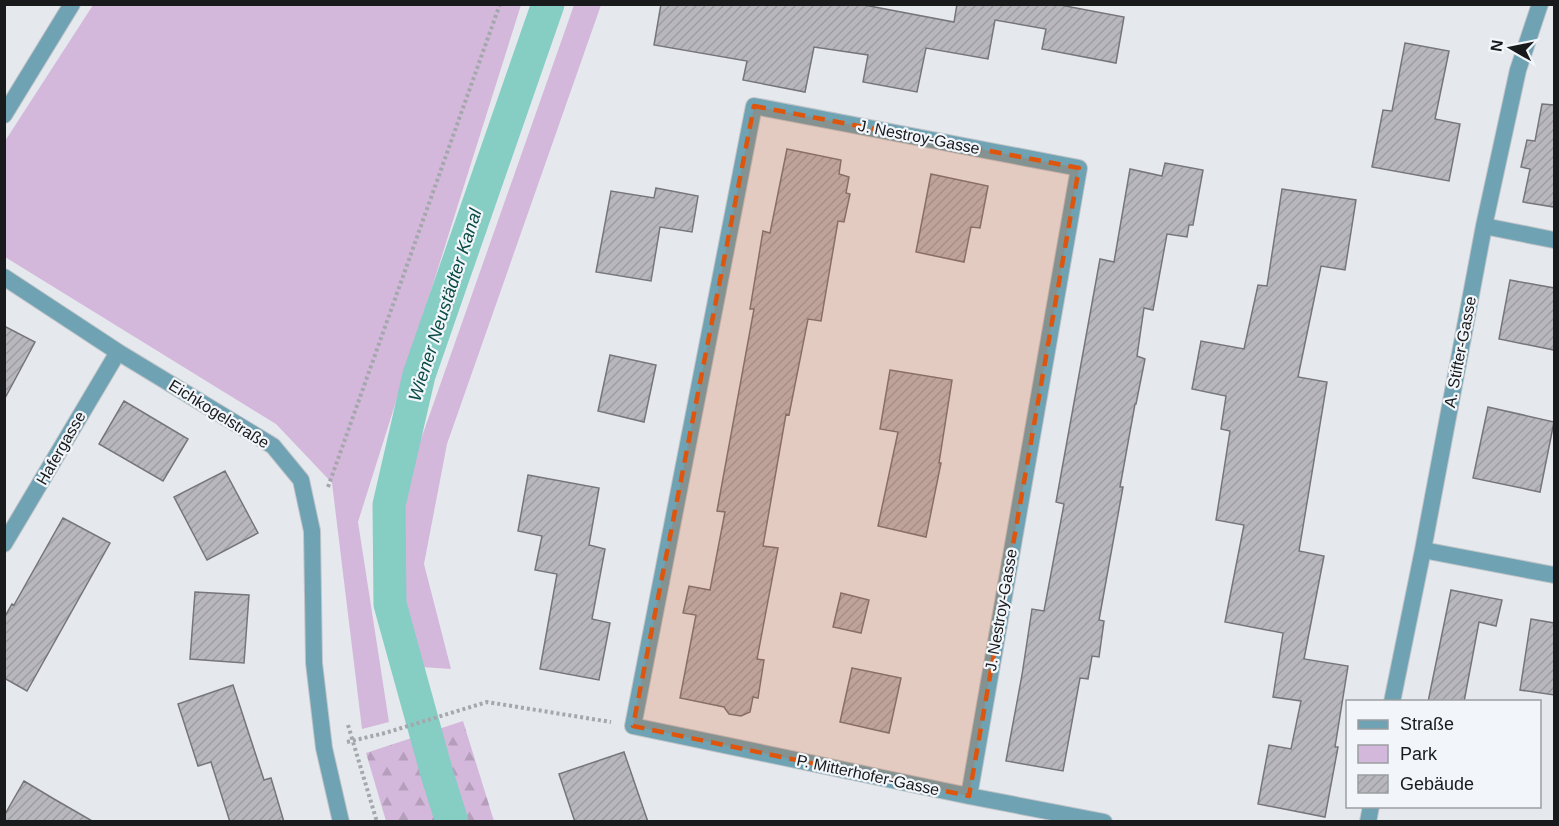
<svg xmlns="http://www.w3.org/2000/svg" width="1559" height="826" viewBox="0 0 1559 826" font-family="Arial,sans-serif">
  <defs>
    <pattern id="forest-firs" width="22" height="20" patternUnits="userSpaceOnUse" patternTransform="scale(1.5)"><rect width="22" height="20" fill="#d4b8db"/><path d="M5 1l3.5 6h-7zM16 11l3.5 6h-7z" fill="#b59ebb"/></pattern>
    <pattern id="building-hatch" width="6" height="6" patternUnits="userSpaceOnUse" patternTransform="scale(1.5)"><rect width="6" height="6" fill="#b7b7bd"/><path d="M-1 1l2-2M0 6l6-6M5 7l2-2" fill="none" stroke="#9d9da2"/></pattern>
  </defs>
  <rect width="100%" height="100%" fill="#e5e9ee"/>
  <!-- green -->
  <path fill="#d4b8db" d="M 93,5 L 521,5 L 358,522 L 389,722 L 362,729 L 332,483 L 276,424 L 5,257 L 5,141 Z
    M 574,5 L 601,5 L 447,444 L 424,564 L 451,669 L 421,667 L 403,592 L 402,493 Z"/>
  <!-- forest -->
  <path fill="url(#forest-firs)" d="M 463,721 L 494,821 L 386,821 L 366,753 Z"/>
  <g fill="none" stroke-linecap="round" stroke-linejoin="round">
    <!-- canal -->
    <path stroke="#86cdc3" stroke-width="33" d="M 452,822 L 437,774 L 390,604 L 389,505 L 419,375 L 548,4"/>
  </g>
  <!-- building -->
  <path fill="url(#building-hatch)" stroke="#75757b" stroke-width="1.5" d="M 661,4 L 859,4 L 954,22 L 957,4 L 1055,4 L 1124,17 L 1116,63 L 1042,49 L 1046,29 L 995,20 L 988,59 L 926,48 L 917,92 L 863,82 L 868,55 L 814,47 L 805,92 L 743,80 L 747,61 L 654,45 Z
    M 1405,43 L 1449,51 L 1435,119 L 1460,124 L 1449,181 L 1372,167 L 1383,110 L 1392,111 Z
    M 1542,104 L 1554,105 L 1554,207 L 1523,202 L 1530,169 L 1521,167 L 1527,140 L 1535,141 Z
    M 787,149 L 841,160 L 839,174 L 849,177 L 846,193 L 850,194 L 844,222 L 838,221 L 821,321 L 808,319 L 789,415 L 786,414 L 763,546 L 778,548 L 757,659 L 764,660 L 758,698 L 753,697 L 750,712 L 741,716 L 729,714 L 724,707 L 680,698 L 696,615 L 683,613 L 689,586 L 710,590 L 725,512 L 717,511 L 754,309 L 750,309 L 763,231 L 770,233 Z
    M 1165,163 L 1203,170 L 1193,225 L 1189,225 L 1187,237 L 1167,234 L 1153,310 L 1144,308 L 1137,356 L 1145,359 L 1136,404 L 1135,404 L 1120,487 L 1123,487 L 1099,620 L 1104,621 L 1099,657 L 1092,656 L 1088,679 L 1080,678 L 1063,771 L 1006,761 L 1022,675 L 1032,609 L 1044,611 L 1064,504 L 1056,502 L 1100,259 L 1114,262 L 1130,169 L 1162,176 Z
    M 931,174 L 988,186 L 980,228 L 971,227 L 964,262 L 916,252 Z
    M 656,188 L 698,196 L 692,232 L 660,227 L 651,281 L 596,272 L 611,191 L 654,198 Z
    M 1282,189 L 1356,200 L 1345,270 L 1321,266 L 1298,377 L 1327,382 L 1299,551 L 1324,556 L 1304,659 L 1348,666 L 1335,747 L 1338,747 L 1325,817 L 1258,804 L 1269,745 L 1291,749 L 1301,701 L 1273,697 L 1283,633 L 1225,622 L 1244,525 L 1216,520 L 1230,431 L 1221,429 L 1226,396 L 1192,389 L 1201,341 L 1244,349 L 1258,285 L 1267,286 Z
    M 1510,280 L 1554,288 L 1554,350 L 1499,339 Z
    M 4,326 L 35,342 L 4,400 Z
    M 610,355 L 656,365 L 644,422 L 598,411 Z
    M 890,370 L 952,380 L 939,463 L 941,463 L 926,537 L 878,526 L 898,432 L 880,429 Z
    M 124,401 L 188,439 L 163,481 L 99,444 Z
    M 1488,407 L 1554,422 L 1540,492 L 1473,478 Z
    M 225,471 L 258,533 L 207,560 L 174,497 Z
    M 528,475 L 599,488 L 589,545 L 605,549 L 592,619 L 610,623 L 599,680 L 540,669 L 557,574 L 535,570 L 542,536 L 518,531 Z
    M 63,518 L 110,543 L 27,691 L 4,678 L 4,618 L 12,604 L 14,605 Z
    M 1451,590 L 1502,600 L 1496,626 L 1479,622 L 1464,702 L 1428,702 Z
    M 195,592 L 249,595 L 244,663 L 190,659 Z
    M 841,593 L 869,600 L 861,633 L 833,627 Z
    M 1531,619 L 1554,623 L 1554,695 L 1520,690 Z
    M 852,668 L 901,678 L 889,733 L 840,722 Z
    M 233,685 L 264,780 L 271,778 L 284,822 L 230,822 L 211,762 L 198,766 L 178,704 Z
    M 624,752 L 648,822 L 575,822 L 559,774 Z
    M 24,781 L 54,799 L 94,822 L 4,822 L 4,816 Z"/>
  <g fill="none" stroke-linecap="round" stroke-linejoin="round">
    <!-- minor casing -->
    <g stroke="#c0c4c8" stroke-width="18">
      <path id="minor" d="M 4,115 L 72,4
        M 1484,226 L 1554,240
        M 4,277 L 118,352 L 273,446 L 301,480 L 312,531 L 314,663 L 324,748 L 341,822
        M 4,544 L 118,352
        M 1423,550 L 1554,575
        M 1392,702 L 1423,550 L 1484,226 L 1518,70 L 1540,4
        M 969,796 L 1079,168 L 754,106 L 633,726 L 969,796 L 1104,822
        M 1368,822 L 1371,806"/>
    </g>
    <!-- path -->
    <path stroke="#a4a7ab" stroke-width="4" stroke-dasharray="3 3" stroke-linecap="butt" d="M 328,487 L 500,4
      M 348,725 L 377,822
      M 347,742 L 385,733 L 487,702 L 611,722"/>
    <!-- minor -->
    <use href="#minor" stroke="#6fa3b3" stroke-width="16"/>
  </g>
  <!-- marked area -->
  <path fill="#de560d" fill-opacity="0.2" stroke="#de560d" stroke-width="4.5" stroke-dasharray="12 8" stroke-linejoin="round" d="M 754,106 L 1079,168 L 969,796 L 633,726 Z"/>
  <g text-anchor="middle" dominant-baseline="central" stroke-width="4.5" stroke-linejoin="round" paint-order="stroke">
    <!-- street labels -->
    <g font-size="16" fill="#181a1b" stroke="#f2f6fb">
      <text transform="translate(919 137) rotate(11)">J. Nestroy-Gasse</text>
      <text transform="translate(1460 352) rotate(-79)">A. Stifter-Gasse</text>
      <text transform="translate(219 414) rotate(32)">Eichkogelstraße</text>
      <text transform="translate(61 448) rotate(-60)">Hafergasse</text>
      <text transform="translate(1001 610) rotate(-80)">J. Nestroy-Gasse</text>
      <text transform="translate(868 775) rotate(12)">P. Mitterhofer-Gasse</text>
    </g>
    <!-- water labels -->
    <g font-size="18" font-style="italic" fill="#0a4b45" stroke="#f2f6fb">
      <text transform="translate(445 305) rotate(-72)">Wiener Neustädter Kanal</text>
    </g>
  </g>
  <!-- border -->
  <rect width="1559" height="826" fill="none" stroke="#181a1b" stroke-width="12"/>
  <!-- legend -->
  <rect x="1346" y="700" width="195" height="108" fill="#f2f6fb" stroke="#9b9ea1" stroke-width="1.5"/>
  <rect x="1358" y="720" width="30" height="9" fill="#6fa3b3" stroke="#9b9ea1" stroke-width="1.5"/>
  <text x="1400" y="730" font-size="18" fill="#181a1b">Straße</text>
  <rect x="1358" y="745" width="30" height="18" fill="#d4b8db" stroke="#9b9ea1" stroke-width="1.5"/>
  <text x="1400" y="760" font-size="18" fill="#181a1b">Park</text>
  <rect x="1358" y="775" width="30" height="18" fill="url(#building-hatch)" stroke="#9b9ea1" stroke-width="1.5"/>
  <text x="1400" y="790" font-size="18" fill="#181a1b">Gebäude</text>
  <!-- north arrow -->
  <g transform="translate(1511 48) rotate(279)" stroke="#f2f6fb" stroke-width="4.5" paint-order="stroke">
  <path d="M0-4.5L10 22L0 15L-10 22Z" fill="#181a1b"/>
  <text y="-9" font-size="16" font-weight="bold" text-anchor="middle" fill="#181a1b">N</text>
  </g>
</svg>
